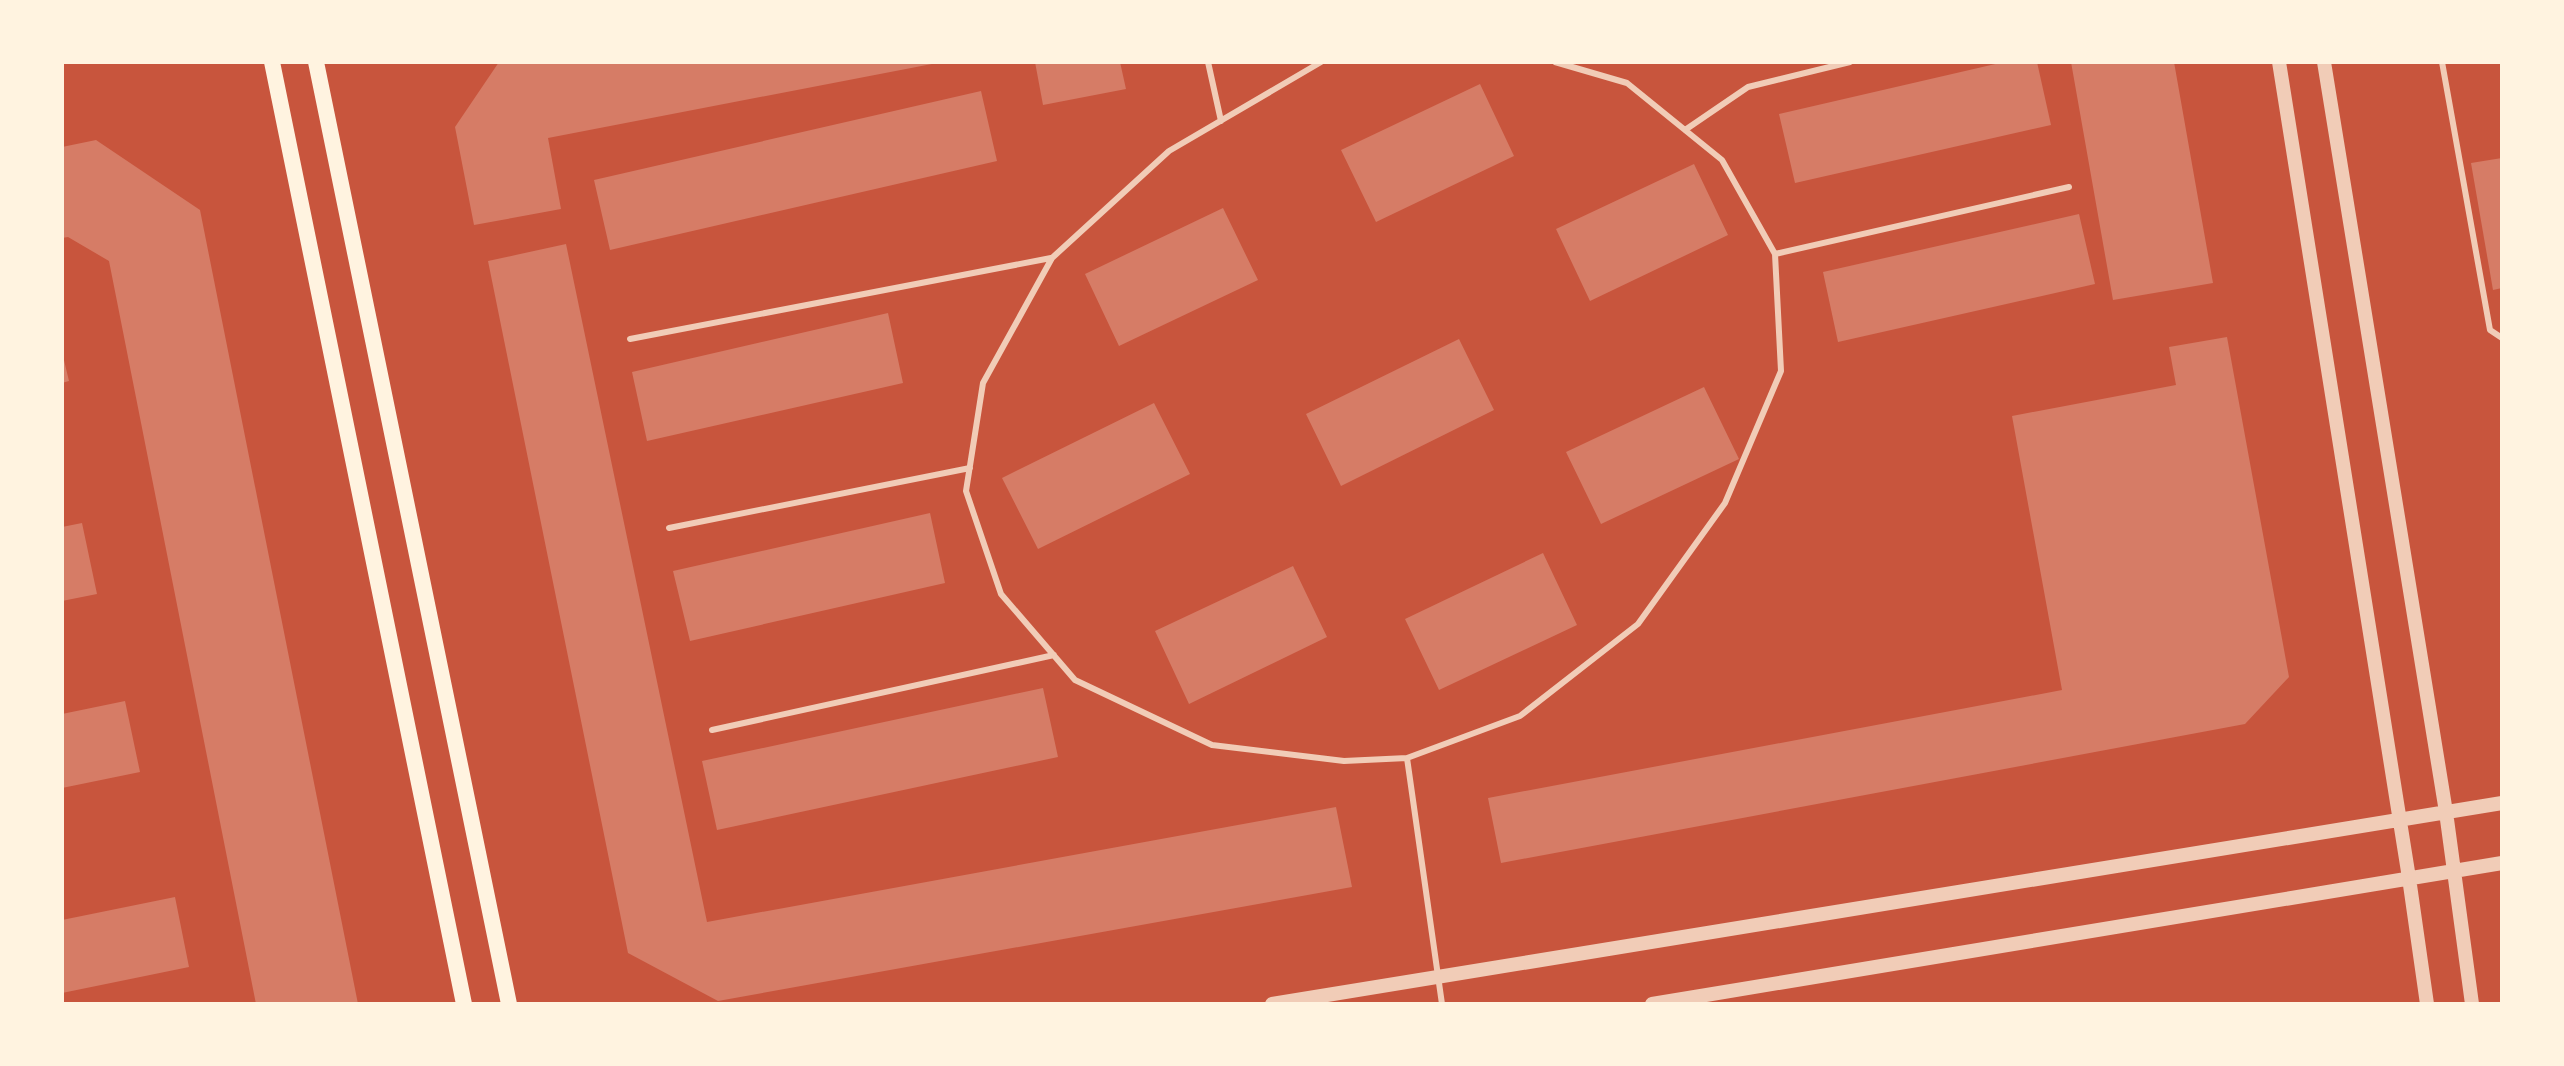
<svg xmlns="http://www.w3.org/2000/svg" width="2564" height="1066" viewBox="0 0 2564 1066" font-family="Poppins,sans-serif">
  <rect width="100%" height="100%" fill="#c8553d"/>
  <!-- building -->
  <path fill="#d67c66" d="M 499,62 L 937,62 L 937,63 L 548,138 L 561,209 L 474,225 L 455,127 Z
    M 1035,62 L 1120,62 L 1126,89 L 1043,105 Z
    M 2004,62 L 2037,62 L 2051,125 L 1795,183 L 1779,114 Z
    M 2071,62 L 2174,62 L 2213,283 L 2113,300 Z
    M 1480,84 L 1514,156 L 1376,222 L 1341,150 Z
    M 981,91 L 997,161 L 610,250 L 594,180 Z
    M 96,140 L 200,210 L 358,1004 L 256,1004 L 109,261 L 68,237 L 62,238 L 62,147 Z
    M 2502,158 L 2502,288 L 2493,290 L 2471,163 Z
    M 1694,164 L 1728,235 L 1590,301 L 1556,229 Z
    M 1223,208 L 1258,280 L 1119,346 L 1085,274 Z
    M 2079,214 L 2095,284 L 1838,342 L 1823,272 Z
    M 566,244 L 707,922 L 1336,807 L 1352,887 L 718,1001 L 628,953 L 488,261 Z
    M 888,313 L 903,383 L 647,441 L 632,372 Z
    M 2227,337 L 2289,677 L 2245,724 L 1501,863 L 1488,798 L 2062,690 L 2012,416 L 2176,385 L 2169,347 Z
    M 1459,339 L 1494,410 L 1341,486 L 1306,414 Z
    M 62,352 L 69,381 L 62,383 Z
    M 1704,387 L 1739,459 L 1601,524 L 1566,452 Z
    M 1154,403 L 1190,474 L 1038,549 L 1002,478 Z
    M 930,513 L 945,583 L 690,641 L 673,571 Z
    M 82,523 L 97,594 L 62,601 L 62,527 Z
    M 1543,553 L 1577,625 L 1439,690 L 1405,619 Z
    M 1293,566 L 1327,637 L 1189,704 L 1155,631 Z
    M 1043,688 L 1058,757 L 717,830 L 702,761 Z
    M 125,701 L 140,772 L 62,788 L 62,714 Z
    M 175,897 L 189,967 L 62,993 L 62,920 Z"/>
  <g fill="none" stroke-linecap="round" stroke-linejoin="round">
    <!-- service -->
    <path stroke="#f1ccb7" stroke-width="6" d="M 1208,62 L 1221,121
      M 1321,62 L 1169,151 L 1052,258 L 983,383 L 966,491 L 1001,594 L 1075,680 L 1212,745 L 1344,761 L 1407,758 L 1520,716 L 1638,624 L 1725,503 L 1781,371 L 1775,254 L 1722,160 L 1627,83 L 1555,62
      M 2442,62 L 2490,330 L 2502,338
      M 1685,130 L 1748,87 L 1850,62
      M 1775,254 L 2069,187
      M 630,339 L 1051,258
      M 669,528 L 970,468
      M 712,730 L 1054,655
      M 1407,758 L 1442,1004"/>
    <!-- tertiary -->
    <path stroke="#f1ccb7" stroke-width="14" d="M 2279,62 L 2409,878 L 2427,1004
      M 2324,62 L 2446,812 L 2472,1004
      M 1272,1004 L 2502,803
      M 1652,1004 L 2502,863"/>
    <!-- secondary -->
    <path stroke="#fff3e0" stroke-width="16" d="M 272,62 L 464,1004
      M 316,62 L 509,1004"/>
  </g>
  <!-- border -->
  <rect width="2564" height="1066" fill="none" stroke="#fff3e0" stroke-width="128"/>
</svg>
